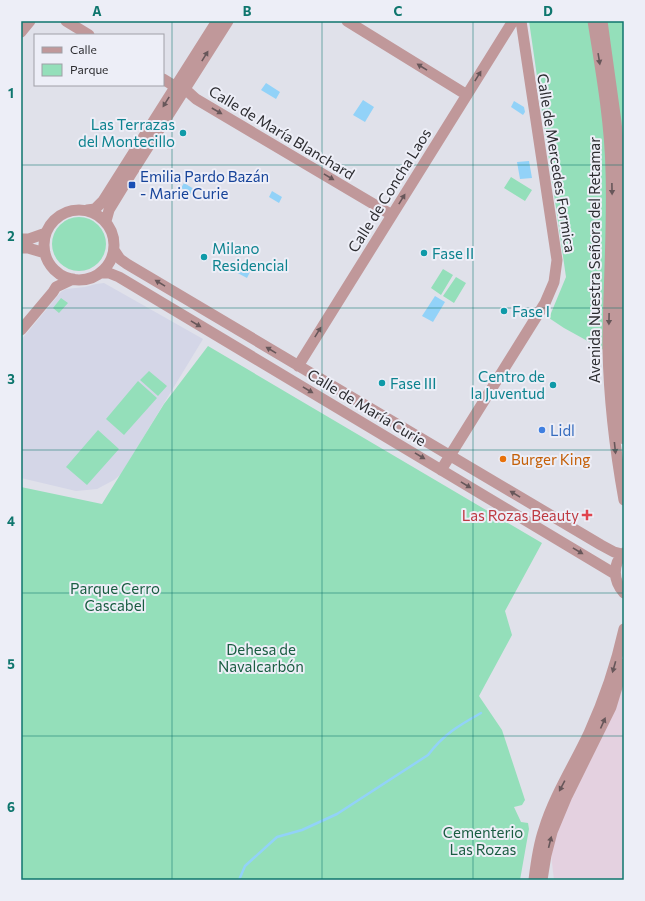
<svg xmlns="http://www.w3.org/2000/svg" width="645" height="901" viewBox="0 0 645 901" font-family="Commissioner,sans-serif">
  <rect width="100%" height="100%" fill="#e0e1ea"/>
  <!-- built -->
  <path fill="#d4d6e7" d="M 104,283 L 203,339 L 121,474 L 114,480 L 97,489 L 76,491 L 21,478 L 21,340 L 61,292 L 66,289 L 85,287 L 96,284 Z"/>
  <!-- industrial -->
  <path fill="#e4d1e0" d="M 624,675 L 624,880 L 554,880 L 550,846 Z"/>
  <!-- green -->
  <path fill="#94dfba" d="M 529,21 L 624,21 L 624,378 L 622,360 L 564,328 L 549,318 L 566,277 Z
    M 511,177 L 532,190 L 525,201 L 504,188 Z
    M52 244a27 27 0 1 1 54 0a27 27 0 1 1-54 0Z
    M 443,269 L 453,275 L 441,295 L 431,288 Z
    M 456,277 L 466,283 L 454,303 L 443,296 Z
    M 61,298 L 68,303 L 59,313 L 53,308 Z
    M 208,346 L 542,543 L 505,611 L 512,635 L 479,696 L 502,730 L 525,800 L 522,805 L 514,807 L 521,822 L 528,823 L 529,829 L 520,880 L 21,880 L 21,487 L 102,504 L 164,404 Z
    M 149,371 L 167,386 L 158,396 L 140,380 Z
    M 138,381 L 157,398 L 124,435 L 106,419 Z
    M 98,430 L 119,449 L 87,485 L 66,467 Z"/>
  <!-- water -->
  <path fill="#92d2f8" d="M 266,83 L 280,92 L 276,99 L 261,90 Z
    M 363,100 L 374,107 L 365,122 L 353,115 Z
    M 514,101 L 524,107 L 525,112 L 523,115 L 511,107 Z
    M 529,161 L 532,178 L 520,179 L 517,162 Z
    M 184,183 L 194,189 L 191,194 L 181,188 Z
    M 272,191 L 282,197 L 279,203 L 269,197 Z
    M 237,262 L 251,270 L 247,278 L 232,270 Z
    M 435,296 L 445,302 L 433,322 L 422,316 Z"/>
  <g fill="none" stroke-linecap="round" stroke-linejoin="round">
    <!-- stream -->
    <path stroke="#92d2f8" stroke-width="2.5" d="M 239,880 L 245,866 L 277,837 L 302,830 L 337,814 L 428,755 C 444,734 458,726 481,713"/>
    <!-- minor -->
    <path stroke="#c0989a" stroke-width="11" d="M 66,21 L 89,35
      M 347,21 L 467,95
      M 593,21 C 601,71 610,121 611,171 C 613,231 608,290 608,349 C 609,400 615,450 624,500
      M 602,21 L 616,122 L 621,168 L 621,208 L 617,349 L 620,402 L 624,439
      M 21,32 L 30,21
      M 193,60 L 189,74 L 184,85 L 185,89 L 196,99 L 392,215
      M 163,79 L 176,87
      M44 245a35 35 0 1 1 70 0a35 35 0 1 1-70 0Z
      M 87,210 L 95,209 L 103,201 L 217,21
      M 106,221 L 109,210 L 131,174 L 228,21
      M 21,239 L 29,239 L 46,233
      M 21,248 L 28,248 L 45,253
      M 114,250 L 120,259 L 127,264 L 601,545 L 614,552 L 622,554
      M 101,273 L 109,273 L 119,277 L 615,574
      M 21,330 L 53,292 L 56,287 L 73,279
      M 298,366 L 513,21
      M 441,470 L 545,303 L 554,282 L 557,260 L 521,21
      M 624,553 C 612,564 613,581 624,593
      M 534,880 C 536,863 538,846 544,829 C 554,796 574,765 589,733 C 604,700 616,665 624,629
      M 542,880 L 546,855 L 552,832 L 567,796 L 611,707 L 624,664"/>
  </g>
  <!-- one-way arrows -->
  <defs><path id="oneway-solid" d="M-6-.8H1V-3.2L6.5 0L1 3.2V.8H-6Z"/></defs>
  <g fill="#67575a">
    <use href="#oneway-solid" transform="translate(205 56) rotate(-58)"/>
    <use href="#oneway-solid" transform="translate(599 59) rotate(81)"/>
    <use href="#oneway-solid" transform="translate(422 67) rotate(-148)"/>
    <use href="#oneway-solid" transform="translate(478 76) rotate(-58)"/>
    <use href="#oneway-solid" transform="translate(166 102) rotate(122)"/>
    <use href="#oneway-solid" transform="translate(217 111) rotate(30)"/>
    <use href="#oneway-solid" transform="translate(329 177) rotate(31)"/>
    <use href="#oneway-solid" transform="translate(612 189) rotate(89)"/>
    <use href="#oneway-solid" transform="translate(402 199) rotate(-58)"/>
    <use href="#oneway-solid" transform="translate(160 283) rotate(-149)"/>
    <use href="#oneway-solid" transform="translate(609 319) rotate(91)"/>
    <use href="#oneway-solid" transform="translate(196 324) rotate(31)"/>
    <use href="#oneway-solid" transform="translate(318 332) rotate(-58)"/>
    <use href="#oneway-solid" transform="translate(271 350) rotate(-149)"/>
    <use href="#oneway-solid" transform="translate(308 390) rotate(31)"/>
    <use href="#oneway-solid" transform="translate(615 448) rotate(84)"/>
    <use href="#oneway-solid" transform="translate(420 456) rotate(31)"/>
    <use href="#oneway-solid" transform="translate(466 485) rotate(31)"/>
    <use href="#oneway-solid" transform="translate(515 494) rotate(-149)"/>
    <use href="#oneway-solid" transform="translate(578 551) rotate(31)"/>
    <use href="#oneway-solid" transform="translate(614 667) rotate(106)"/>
    <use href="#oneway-solid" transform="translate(603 723) rotate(-66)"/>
    <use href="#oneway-solid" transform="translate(562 786) rotate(118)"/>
    <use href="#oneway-solid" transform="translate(550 842) rotate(-76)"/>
  </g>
  <!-- grid -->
  <path fill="none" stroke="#0f766e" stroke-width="1" stroke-opacity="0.55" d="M 172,21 L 172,880M 322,21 L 322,880M 473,21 L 473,880M 21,165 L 624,165M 21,308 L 624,308M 21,450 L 624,450M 21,593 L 624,593M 21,736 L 624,736"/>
  <!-- markers -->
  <g fill="#0f9aa8" stroke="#edeef7" stroke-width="1.5">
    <circle cx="183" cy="133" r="4"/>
    <circle cx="424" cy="253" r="4"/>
    <circle cx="204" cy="257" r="4"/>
    <circle cx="504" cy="311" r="4"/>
    <circle cx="382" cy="383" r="4"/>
    <circle cx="553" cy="385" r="4"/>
  </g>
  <rect fill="#1a4fb4" stroke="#edeef7" stroke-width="1.5" x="128" y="181" width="8" height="8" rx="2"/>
  <circle fill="#3f7fe0" stroke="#edeef7" stroke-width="1.5" cx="542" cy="430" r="4"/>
  <circle fill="#e8710a" stroke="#edeef7" stroke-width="1.5" cx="503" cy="459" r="4"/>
  <path fill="#e0444e" stroke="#edeef7" stroke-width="1.5" d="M585 509h4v4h4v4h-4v4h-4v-4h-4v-4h4z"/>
  <g text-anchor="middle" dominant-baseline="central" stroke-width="4" stroke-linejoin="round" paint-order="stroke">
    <!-- culture labels -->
    <g font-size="15" fill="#0d838f" stroke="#edeef7" text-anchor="start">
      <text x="175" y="124" text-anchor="end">Las Terrazas<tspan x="175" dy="17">del Montecillo</tspan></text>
      <text x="212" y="248">Milano<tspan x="212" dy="17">Residencial</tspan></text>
      <text x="432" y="253">Fase II</text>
      <text x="512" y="311">Fase I</text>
      <text x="545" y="376" text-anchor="end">Centro de<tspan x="545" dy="17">la Juventud</tspan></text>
      <text x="390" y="383">Fase III</text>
    </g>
    <!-- street labels -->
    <g font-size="15" fill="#2c2c30" stroke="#edeef7">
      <text transform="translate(282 132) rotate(31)">Calle de María Blanchard</text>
      <text transform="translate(557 163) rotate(81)">Calle de Mercedes Formica</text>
      <text transform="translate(389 190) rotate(-58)">Calle de Concha Laos</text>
      <text transform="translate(594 260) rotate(-90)">Avenida Nuestra Señora del Retamar</text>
      <text transform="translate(367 407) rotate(31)">Calle de María Curie</text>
    </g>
    <!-- transit labels -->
    <g font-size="15" fill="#164399" stroke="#edeef7" text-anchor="start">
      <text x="140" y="176">Emilia Pardo Bazán<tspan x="140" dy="17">- Marie Curie</tspan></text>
    </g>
    <!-- shop labels -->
    <g font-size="15" fill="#366cbe" stroke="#edeef7" text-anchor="start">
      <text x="550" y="430">Lidl</text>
    </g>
    <!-- food labels -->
    <g font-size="15" fill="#c56008" stroke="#edeef7" text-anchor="start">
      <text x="511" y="459">Burger King</text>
    </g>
    <!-- health labels -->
    <g font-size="15" fill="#be3a42" stroke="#edeef7" text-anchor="end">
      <text x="579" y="515">Las Rozas Beauty</text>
    </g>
    <!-- park labels -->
    <g font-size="15" fill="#1a5d42" stroke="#edeef7">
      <text x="115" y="588">Parque Cerro<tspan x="115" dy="17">Cascabel</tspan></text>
      <text x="261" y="649">Dehesa de<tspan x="261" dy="17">Navalcarbón</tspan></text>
      <text x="483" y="832">Cementerio<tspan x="483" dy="17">Las Rozas</tspan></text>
    </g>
  </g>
  <!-- border -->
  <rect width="645" height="901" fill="none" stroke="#edeef7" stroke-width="44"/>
  <!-- legend -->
  <rect x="34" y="34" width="130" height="52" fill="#edeef7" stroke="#a0a0a7"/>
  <rect x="42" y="47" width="20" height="6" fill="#c0989a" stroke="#a0a0a7"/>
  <text x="70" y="54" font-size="12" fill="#2c2c30">Calle</text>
  <rect x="42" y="64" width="20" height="12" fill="#94dfba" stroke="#a0a0a7"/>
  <text x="70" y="74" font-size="12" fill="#2c2c30">Parque</text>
  <rect x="22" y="22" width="601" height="857" fill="none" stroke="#0f766e" stroke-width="1.5"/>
  <g font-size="13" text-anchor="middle" font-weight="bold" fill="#0f766e">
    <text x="97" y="16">A</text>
    <text x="247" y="16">B</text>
    <text x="398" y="16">C</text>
    <text x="548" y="16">D</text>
    <text x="11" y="98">1</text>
    <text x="11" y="241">2</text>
    <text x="11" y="384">3</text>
    <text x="11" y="526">4</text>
    <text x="11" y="669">5</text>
    <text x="11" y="812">6</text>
  </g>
</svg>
